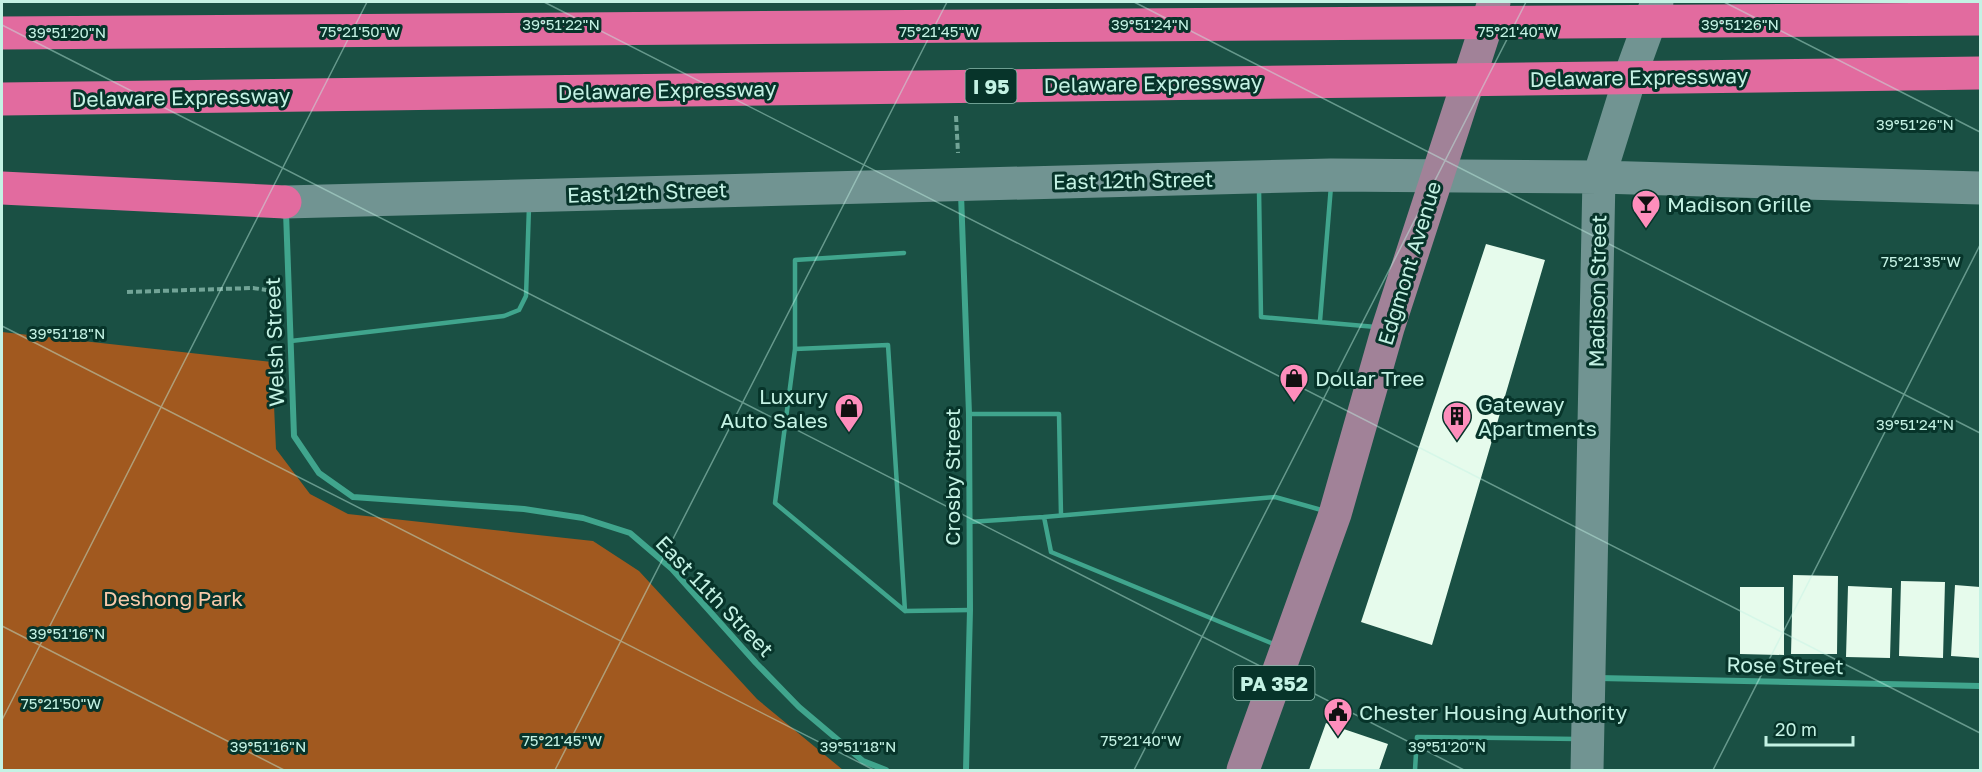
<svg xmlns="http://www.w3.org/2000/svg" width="1982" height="772" viewBox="0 0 1982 772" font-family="'Golos Text',sans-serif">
  <rect width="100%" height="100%" fill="#1a5044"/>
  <!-- green -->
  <path fill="#a1591f" d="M 2,332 L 272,362 L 276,449 L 310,494 L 348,514 L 593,541 L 639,571 L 757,699 L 843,770 L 2,770 Z"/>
  <!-- building -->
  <path fill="#e6fbec" d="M 1486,244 L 1545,260 L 1432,645 L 1361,622 Z
    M 1793,575 L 1838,576 L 1837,654 L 1791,654 Z
    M 1901,581 L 1945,582 L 1943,658 L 1899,656 Z
    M 1955,585 L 1980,587 L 1980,658 L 1951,656 Z
    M 1848,586 L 1892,588 L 1890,658 L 1846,657 Z
    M 1740,587 L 1784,587 L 1784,655 L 1740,654 Z
    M 1326,723 L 1388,744 L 1379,770 L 1309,770 Z"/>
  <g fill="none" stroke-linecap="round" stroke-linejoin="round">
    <!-- path -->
    <path stroke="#72a497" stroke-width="4" stroke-dasharray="6 3" stroke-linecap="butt" d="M 956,116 L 958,153
      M 127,292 L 253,288 L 273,291"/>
    <!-- lane -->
    <path stroke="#40a58d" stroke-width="4.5" d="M 1259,189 L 1261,317 L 1376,327
      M 1320,321 L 1331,186
      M 291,341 L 504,316 L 519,310 L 526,296 L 529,207
      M 795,349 L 795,260 L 904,253
      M 969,414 L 1059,414 L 1061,515
      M 969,522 L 1044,517
      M 905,611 L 775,503 L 795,349 L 888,345 L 905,611 L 970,610
      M 1276,645 L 1051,552 L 1044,517 L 1275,497 L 1325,511
      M 1415,770 L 1417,737 L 1577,739"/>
    <!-- street -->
    <path stroke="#40a58d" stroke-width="6" d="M 961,194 L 969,414 L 970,610 L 966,770
      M 286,212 L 294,436 L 319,473 L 353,497 L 524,509 L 583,518 L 630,533 L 672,569 L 756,663 L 799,707 L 863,761 L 886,770
      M 1598,678 L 1980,686"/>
    <!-- secondary -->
    <path stroke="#719492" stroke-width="33" d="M 285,202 L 1331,175 L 1599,177 L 1980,188
      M 1587,770 L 1599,177 L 1633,68 L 1657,2"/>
    <!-- primary -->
    <path stroke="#a18298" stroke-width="33" d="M 1243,770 L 1335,514 L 1388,328 L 1494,2"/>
    <!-- highway -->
    <path stroke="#e26b9f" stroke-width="33" d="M 2,33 L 1980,19
      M 2,99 L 1980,73
      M 2,188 L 285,202"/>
  </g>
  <!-- ticks -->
  <path fill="none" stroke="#c4f2e4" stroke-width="1.5" stroke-opacity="0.45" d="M 544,2 L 1980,733M 1134,2 L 1980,433M 1724,2 L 1980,132M 2,25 L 1464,770M 2,326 L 874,770M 2,626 L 284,770M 2,720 L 367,2M 555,770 L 947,2M 1134,770 L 1526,2M 1713,770 L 1980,245"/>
  <!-- icons -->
  <defs>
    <g id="bar-pin" transform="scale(1.5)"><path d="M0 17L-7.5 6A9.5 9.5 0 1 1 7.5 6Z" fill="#fe8ebc" stroke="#07342a"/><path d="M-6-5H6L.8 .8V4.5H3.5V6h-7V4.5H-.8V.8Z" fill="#111"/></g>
    <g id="shop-pin" transform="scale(1.5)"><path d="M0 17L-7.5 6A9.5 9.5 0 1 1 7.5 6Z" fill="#fe8ebc" stroke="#07342a"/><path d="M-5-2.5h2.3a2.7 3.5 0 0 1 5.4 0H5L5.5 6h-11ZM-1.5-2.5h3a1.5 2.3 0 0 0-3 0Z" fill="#111"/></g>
    <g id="building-pin" transform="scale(1.5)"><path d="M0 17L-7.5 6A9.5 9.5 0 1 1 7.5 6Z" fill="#fe8ebc" stroke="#07342a"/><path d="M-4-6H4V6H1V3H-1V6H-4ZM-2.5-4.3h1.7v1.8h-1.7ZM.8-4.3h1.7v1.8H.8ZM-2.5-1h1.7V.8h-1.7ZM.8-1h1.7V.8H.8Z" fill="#111"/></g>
    <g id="civic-pin" transform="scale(1.5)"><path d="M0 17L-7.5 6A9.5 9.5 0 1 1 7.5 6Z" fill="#fe8ebc" stroke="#07342a"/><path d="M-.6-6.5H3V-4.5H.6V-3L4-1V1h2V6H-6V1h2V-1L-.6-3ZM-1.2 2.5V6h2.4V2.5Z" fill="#111"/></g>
  </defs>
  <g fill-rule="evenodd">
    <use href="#bar-pin" x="1646" y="204"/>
    <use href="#shop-pin" x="1294" y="378"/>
    <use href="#shop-pin" x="849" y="408"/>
    <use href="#building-pin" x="1457" y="416"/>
    <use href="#civic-pin" x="1338" y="712"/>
  </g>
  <g text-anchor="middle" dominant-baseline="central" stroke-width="6" stroke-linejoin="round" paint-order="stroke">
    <!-- shield labels -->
    <g fill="#07342a" stroke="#8bb9ac" stroke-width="1.5">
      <rect x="965.5" y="69" width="51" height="34" rx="4.5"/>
      <rect x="1233.5" y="666" width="81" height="34" rx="4.5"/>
    </g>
    <g font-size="20" font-weight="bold" fill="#c4f2e4">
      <text x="991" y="86">I 95</text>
      <text x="1274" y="683">PA 352</text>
    </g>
    <!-- street labels -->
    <g font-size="21" fill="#c4f2e4" stroke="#07342a">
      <text transform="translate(1639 77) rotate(-1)">Delaware Expressway</text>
      <text transform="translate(1153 83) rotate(-1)">Delaware Expressway</text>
      <text transform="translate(667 90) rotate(-1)">Delaware Expressway</text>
      <text transform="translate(181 97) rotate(-1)">Delaware Expressway</text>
      <text transform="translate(1133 180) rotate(-1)">East 12th Street</text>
      <text transform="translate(647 192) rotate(-2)">East 12th Street</text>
      <text transform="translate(1409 263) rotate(-73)">Edgmont Avenue</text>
      <text transform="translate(1597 291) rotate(-89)">Madison Street</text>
      <text transform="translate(274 342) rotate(-92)">Welsh Street</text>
      <text transform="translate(952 477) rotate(-90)">Crosby Street</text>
      <text transform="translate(715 596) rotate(46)">East 11th Street</text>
      <text transform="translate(1785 665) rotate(1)">Rose Street</text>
    </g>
    <!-- poi labels -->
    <g font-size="21" fill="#c4f2e4" stroke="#07342a" text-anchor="start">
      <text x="1667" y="204">Madison Grille</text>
      <text x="1315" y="378">Dollar Tree</text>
      <text x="828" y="396" text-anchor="end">Luxury<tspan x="828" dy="24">Auto Sales</tspan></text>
      <text x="1478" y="404">Gateway<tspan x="1478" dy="24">Apartments</tspan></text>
      <text x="1359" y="712">Chester Housing Authority</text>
    </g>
    <!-- park labels -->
    <g font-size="21" fill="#f9c9a9" stroke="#07342a">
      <text x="173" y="598">Deshong Park</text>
    </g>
  </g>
  <g font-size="15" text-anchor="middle" fill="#c4f2e4" stroke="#07342a" stroke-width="6" stroke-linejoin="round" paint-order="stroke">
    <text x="561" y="30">39°51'22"N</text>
    <text x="1150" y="30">39°51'24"N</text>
    <text x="1740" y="30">39°51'26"N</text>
    <text x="360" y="37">75°21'50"W</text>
    <text x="939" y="37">75°21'45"W</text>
    <text x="1518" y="37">75°21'40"W</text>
    <text x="67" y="38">39°51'20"N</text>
    <text x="1915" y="130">39°51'26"N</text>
    <text x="1921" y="267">75°21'35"W</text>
    <text x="67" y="339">39°51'18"N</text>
    <text x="1915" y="430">39°51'24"N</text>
    <text x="67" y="639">39°51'16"N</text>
    <text x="61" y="709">75°21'50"W</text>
    <text x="562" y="746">75°21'45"W</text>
    <text x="1141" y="746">75°21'40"W</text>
    <text x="268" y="752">39°51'16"N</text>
    <text x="858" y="752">39°51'18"N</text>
    <text x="1447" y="752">39°51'20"N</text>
  </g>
  <!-- border -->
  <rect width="1982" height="772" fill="none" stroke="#c4f2e4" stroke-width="6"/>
  <!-- scale -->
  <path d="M1766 736v9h87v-9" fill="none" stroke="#c4f2e4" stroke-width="3"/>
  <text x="1775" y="736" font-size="18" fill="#c4f2e4" stroke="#07342a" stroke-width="4.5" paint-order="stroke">20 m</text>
</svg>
